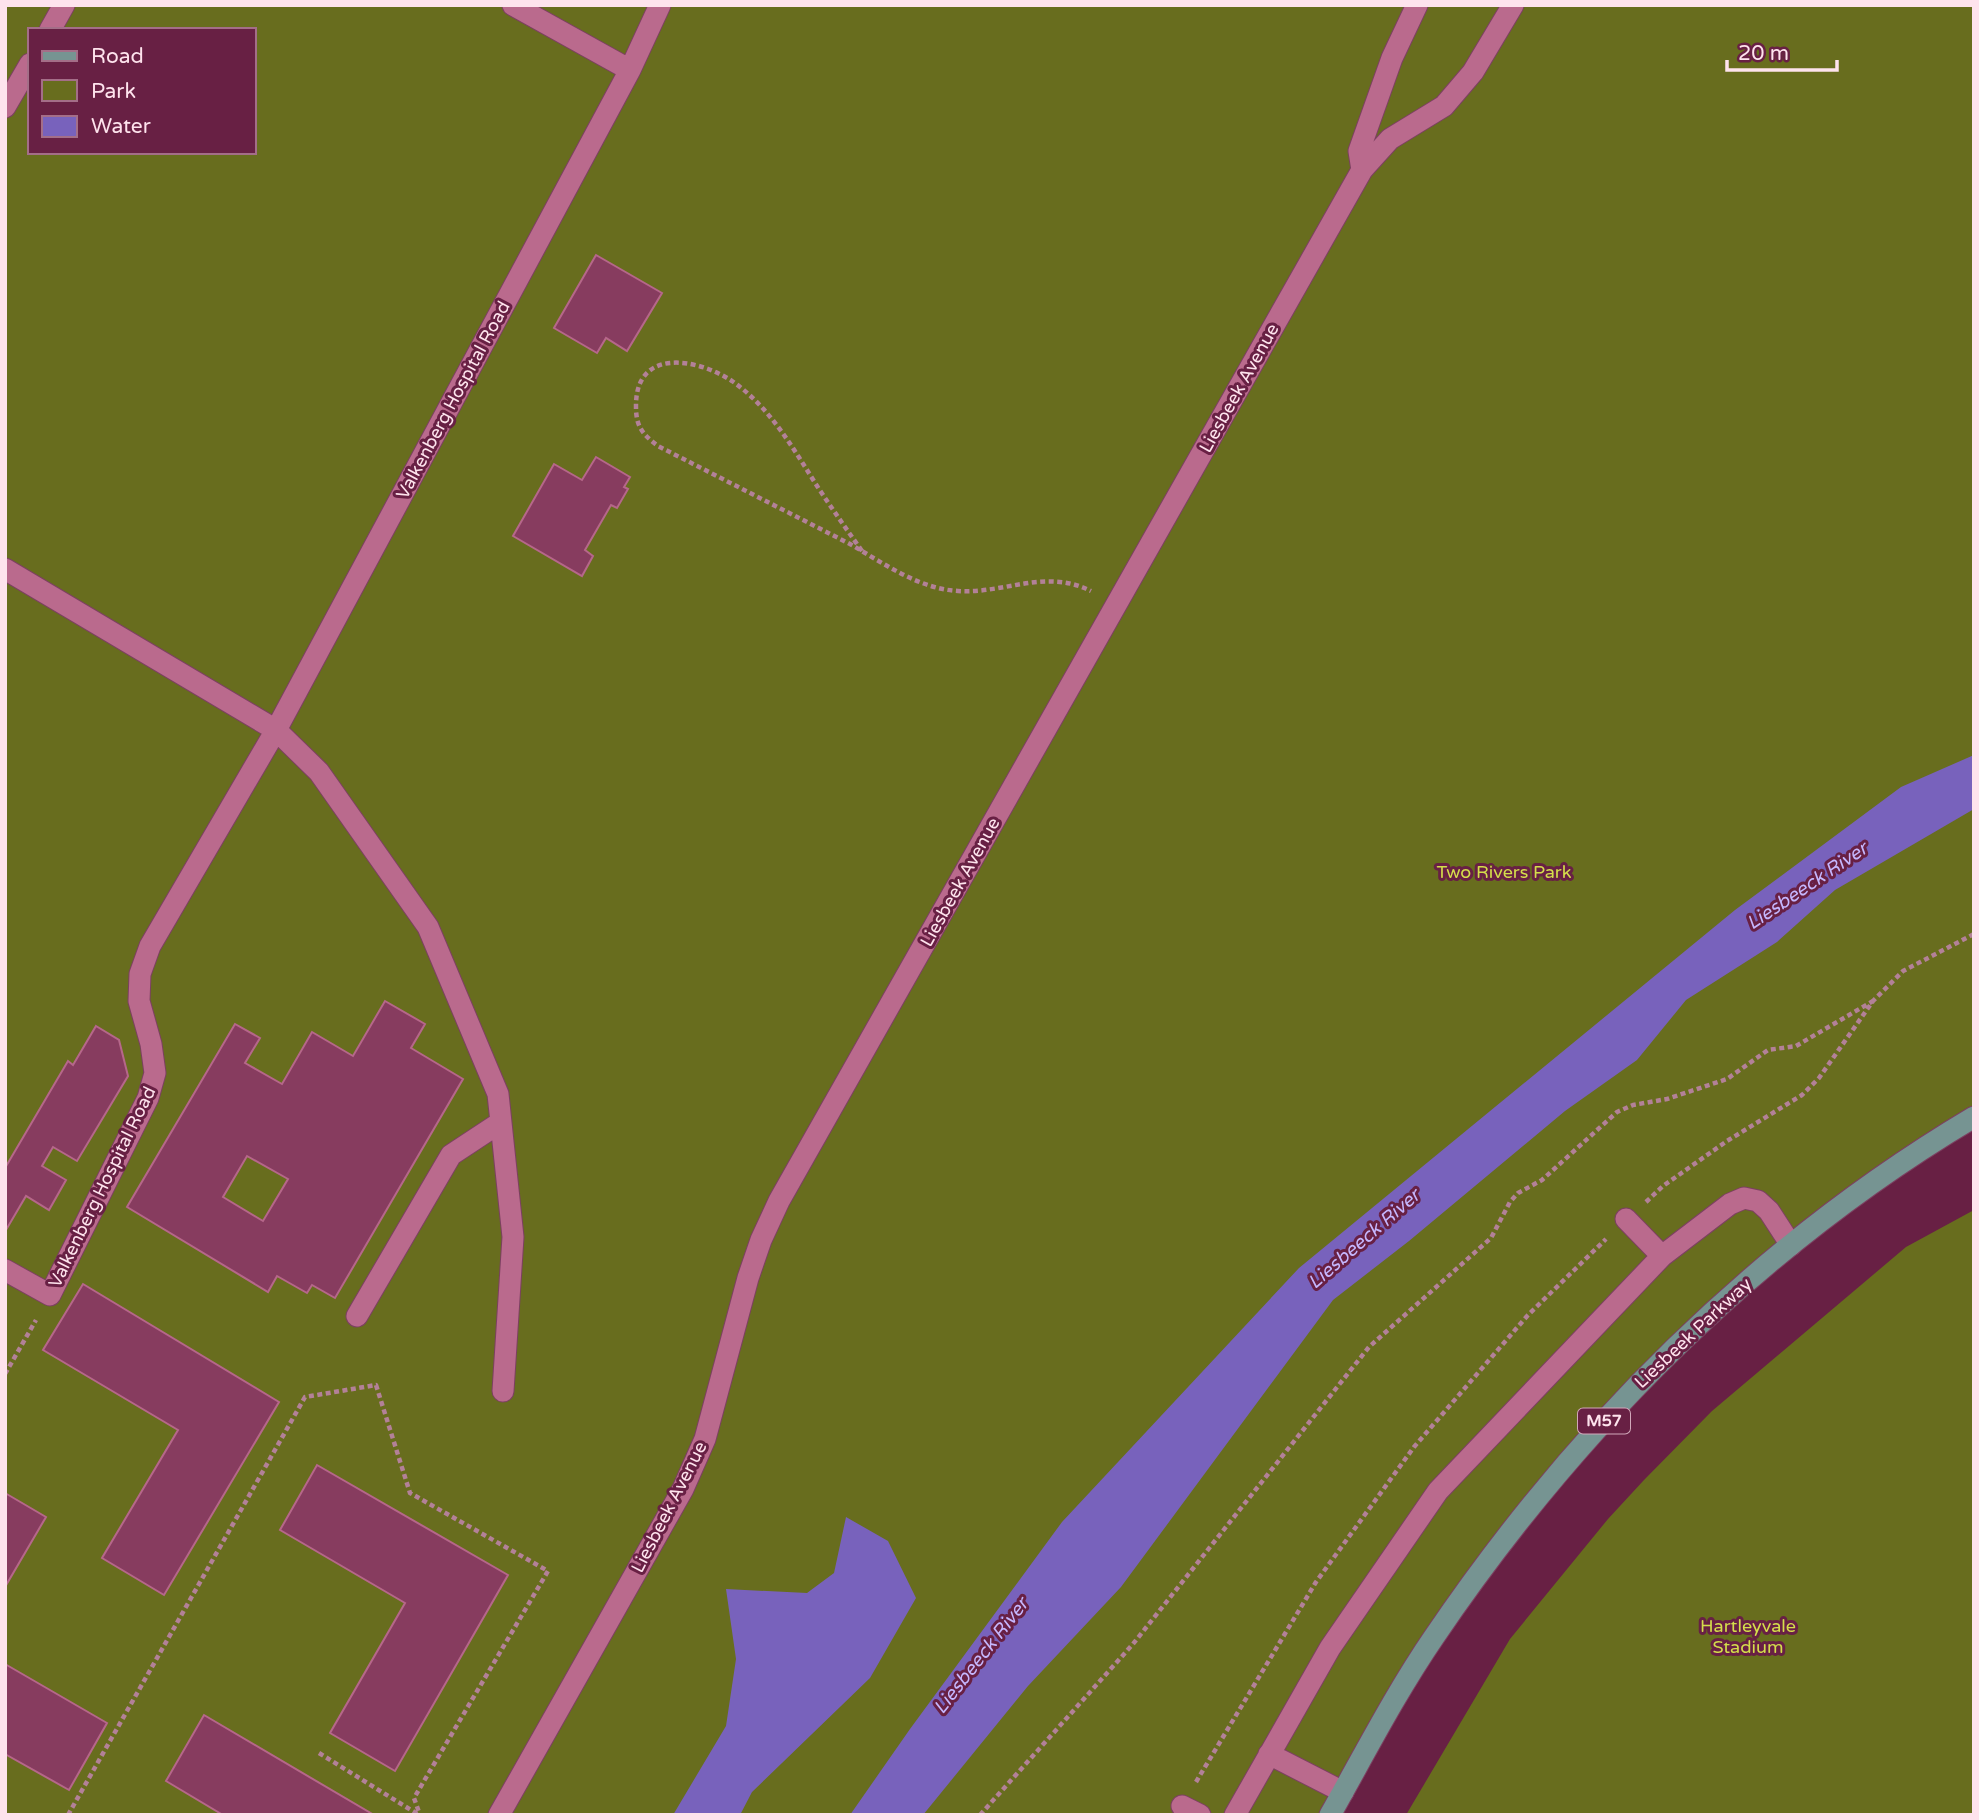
<svg xmlns="http://www.w3.org/2000/svg" width="1979" height="1820" viewBox="0 0 1979 1820" font-family="'Varela Round',sans-serif">
  <rect width="100%" height="100%" fill="#682044"/>
  <!-- green -->
  <path fill="#686d1e" fill-rule="evenodd" d="M 5,5 L 1974,5 L 1974,1117 L 1816,1225 L 1544,1488 L 1330,1815 L 5,1815 ZM 30,30 L 254,30 L 254,152 L 30,152 Z
    M 1974,1210 L 1974,1815 L 1406,1815 L 1510,1639 L 1608,1519 L 1644,1480 L 1712,1411 L 1906,1247 Z"/>
  <!-- water -->
  <path fill="#7862bc" d="M 1974,755 L 1974,809 L 1835,890 L 1777,942 L 1686,1000 L 1637,1060 L 1565,1111 L 1409,1241 L 1333,1300 L 1121,1587 L 1028,1686 L 923,1815 L 850,1815 L 910,1729 L 1062,1522 L 1299,1268 L 1735,910 L 1901,787 Z
    M 846,1517 L 888,1541 L 916,1598 L 870,1678 L 752,1792 L 740,1815 L 673,1815 L 726,1726 L 736,1659 L 726,1589 L 807,1593 L 834,1573 Z"/>
  <!-- building -->
  <path fill="#873c5f" stroke="#b6678a" stroke-width="2" fill-rule="evenodd" d="M 596,255 L 662,293 L 627,351 L 606,338 L 597,353 L 554,328 Z
    M 596,457 L 630,477 L 624,487 L 628,489 L 617,508 L 611,505 L 585,550 L 593,556 L 582,576 L 513,536 L 554,464 L 582,480 Z
    M 385,1001 L 425,1024 L 411,1048 L 463,1079 L 335,1298 L 312,1285 L 307,1293 L 277,1276 L 268,1292 L 127,1207 L 235,1024 L 260,1038 L 245,1063 L 282,1084 L 312,1032 L 353,1056 ZM 247,1156 L 288,1179 L 263,1221 L 223,1197 Z
    M 96,1026 L 119,1040 L 128,1076 L 77,1161 L 53,1147 L 42,1166 L 66,1180 L 49,1210 L 26,1196 L 6,1230 L 5,1168 L 68,1061 L 73,1065 Z
    M 83,1284 L 279,1402 L 164,1595 L 102,1558 L 178,1430 L 43,1350 Z
    M 317,1465 L 508,1575 L 395,1771 L 330,1733 L 405,1603 L 280,1530 Z
    M 5,1493 L 46,1517 L 5,1587 Z
    M 5,1664 L 107,1723 L 69,1790 L 5,1754 Z
    M 204,1715 L 374,1815 L 223,1815 L 166,1781 Z"/>
  <g fill="none" stroke-linecap="round" stroke-linejoin="round">
    <!-- minor casing -->
    <g stroke="#7c4061" stroke-width="23">
      <path id="minor" d="M 513,5 L 630,70
        M 50,30 L 64,5
        M 5,107 L 30,64
        M 1362,170 L 1359,151 L 1392,58 L 1417,5
        M 5,569 L 276,730 L 319,772 L 428,927 L 498,1094 L 513,1237 L 503,1391
        M 1626,1219 L 1662,1256
        M 5,1270 L 50,1295 L 148,1098 L 155,1073 L 151,1044 L 139,1001 L 140,974 L 150,946 L 276,730 L 630,70 L 660,5
        M 357,1316 L 451,1155 L 501,1122
        M 1269,1754 L 1343,1792
        M 1182,1806 L 1200,1815
        M 499,1815 L 683,1489 L 705,1439 L 748,1278 L 761,1240 L 779,1201 L 1362,170 L 1390,139 L 1444,106 L 1473,72 L 1513,5
        M 1235,1815 L 1330,1648 L 1438,1491 L 1662,1256 L 1730,1204 L 1744,1198 L 1758,1201 L 1769,1211 L 1791,1245"/>
    </g>
    <!-- major casing -->
    <g stroke="#7c4061" stroke-width="23">
      <path id="major" d="M 1330,1815 C 1364,1755 1395,1694 1434,1637 C 1575,1429 1757,1246 1974,1117"/>
    </g>
    <!-- path -->
    <path stroke="#b38198" stroke-width="4.5" stroke-dasharray="5 3.5" stroke-linecap="butt" d="M 862,551 C 847,530 833,510 819,489 C 794,450 771,408 732,381 C 697,358 635,347 636,407 C 636,426 642,434 658,446 L 850,544 C 883,563 919,589 958,591 C 1005,594 1045,568 1091,591
      M 1646,1202 L 1663,1186 L 1727,1141 L 1802,1095 L 1819,1078 L 1873,1001 L 1903,971 L 1974,934
      M 5,1374 L 36,1320
      M 319,1753 L 419,1815
      M 1196,1782 L 1316,1582 L 1414,1447 L 1528,1315 L 1606,1239
      M 68,1815 L 305,1397 L 376,1385 L 410,1493 L 548,1571 L 414,1798 L 420,1815
      M 980,1815 L 1133,1644 L 1369,1347 L 1491,1238 L 1510,1202 L 1518,1193 L 1542,1180 L 1617,1112 L 1633,1105 L 1667,1099 L 1727,1079 L 1768,1050 L 1796,1046 L 1873,1001"/>
    <!-- minor -->
    <use href="#minor" stroke="#ba6a8d" stroke-width="21"/>
    <!-- major -->
    <use href="#major" stroke="#769492" stroke-width="21"/>
  </g>
  <g text-anchor="middle" dominant-baseline="central" stroke-width="6" stroke-linejoin="round" paint-order="stroke">
    <!-- shield labels -->
    <rect fill="#682044" stroke="#d1a8ba" stroke-width="2" x="1578" y="1408.5" width="52" height="25" rx="5"/>
    <g font-size="16" font-weight="bold" fill="#fee3ed">
      <text x="1604" y="1421">M57</text>
    </g>
    <!-- street labels -->
    <g font-size="18" fill="#fee3ed" stroke="#682044">
      <text transform="translate(1239 388) rotate(-61)">Liesbeek Avenue</text>
      <text transform="translate(453 400) rotate(-62)">Valkenberg Hospital Road</text>
      <text transform="translate(960 882) rotate(-61)">Liesbeek Avenue</text>
      <text transform="translate(102 1187) rotate(-64)">Valkenberg Hospital Road</text>
      <text transform="translate(1693 1333) rotate(-43)">Liesbeek Parkway</text>
      <text transform="translate(669 1507) rotate(-63)">Liesbeek Avenue</text>
    </g>
    <!-- park labels -->
    <g font-size="18" fill="#d4de4b" stroke="#682044">
      <text x="1504" y="872">Two Rivers Park</text>
      <text x="1748" y="1626">Hartleyvale<tspan x="1748" dy="21">Stadium</tspan></text>
    </g>
    <!-- water labels -->
    <g font-size="19" font-style="italic" fill="#c5b7fe" stroke="#682044">
      <text transform="translate(1807 886) rotate(-34)">Liesbeeck River</text>
      <text transform="translate(1364 1239) rotate(-41)">Liesbeeck River</text>
      <text transform="translate(981 1656) rotate(-52)">Liesbeeck River</text>
    </g>
  </g>
  <!-- border -->
  <rect width="1979" height="1820" fill="none" stroke="#fee3ed" stroke-width="14"/>
  <!-- legend -->
  <rect x="28" y="28" width="228" height="126" fill="#682044" stroke="#a46e88" stroke-width="2"/>
  <rect x="42" y="51" width="35" height="10" fill="#769492" stroke="#a46e88" stroke-width="2"/>
  <text x="91" y="63" font-size="21" fill="#fee3ed">Road</text>
  <rect x="42" y="80" width="35" height="21" fill="#686d1e" stroke="#a46e88" stroke-width="2"/>
  <text x="91" y="98" font-size="21" fill="#fee3ed">Park</text>
  <rect x="42" y="116" width="35" height="21" fill="#7862bc" stroke="#a46e88" stroke-width="2"/>
  <text x="91" y="133" font-size="21" fill="#fee3ed">Water</text>
  <!-- scale -->
  <path d="M1727 60v10h110v-10" fill="none" stroke="#fee3ed" stroke-width="3.5"/>
  <text x="1738" y="60" font-size="21" fill="#fee3ed" stroke="#682044" stroke-width="5" paint-order="stroke">20 m</text>
</svg>
